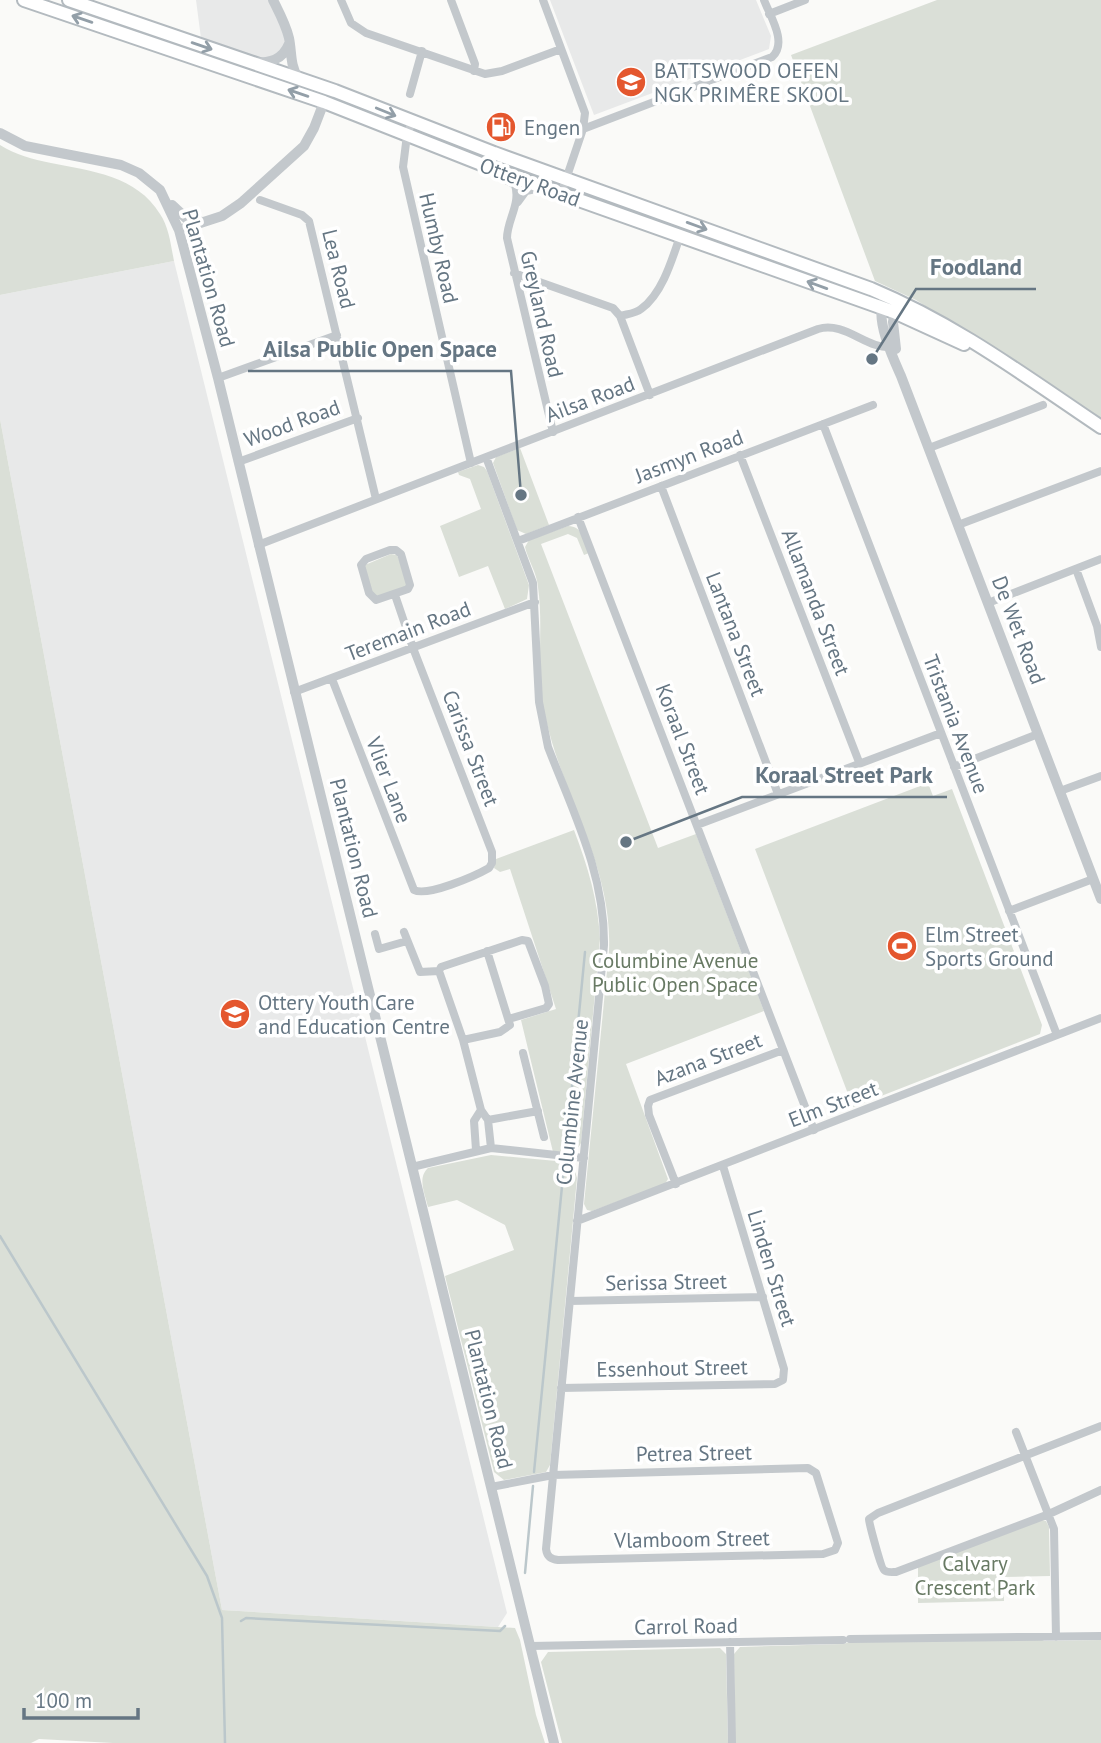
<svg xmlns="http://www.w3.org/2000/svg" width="1101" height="1743" viewBox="0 0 1101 1743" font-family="'PT Sans',sans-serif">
  <rect width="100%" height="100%" fill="#fafaf8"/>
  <!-- built -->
  <path fill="#e8e9e9" d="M 196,0 L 273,0 L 290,42 L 267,62 L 202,46 Z
    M 550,0 L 756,0 L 771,36 L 769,49 L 594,115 Z
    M 174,261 L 507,1613 L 498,1627 L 222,1610 L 0,419 L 0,295 Z"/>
  <!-- green -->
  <path fill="#dadfd7" d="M 937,0 L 1101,0 L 1101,420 L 916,300 L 875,281 L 791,55 Z
    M 0,145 C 16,155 32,159 51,163 C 92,171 137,176 160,214 C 169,227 171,246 174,261 L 0,295 Z
    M 0,419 L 222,1610 L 515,1628 L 520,1640 L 536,1715 L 545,1743 L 113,1743 L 39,1739 L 31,1743 L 0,1743 Z
    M 520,448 L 549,525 L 526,534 L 517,530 L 493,463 L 496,457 Z
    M 478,465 L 484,467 L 487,471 L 529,585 L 527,599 L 505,609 L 488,566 L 459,577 L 440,526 L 481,509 L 470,479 L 459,475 L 458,472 Z
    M 568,526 C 583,526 584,541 589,553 L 584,555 L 577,538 L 568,534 L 541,544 L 658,848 L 696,834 L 764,1011 L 626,1064 L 668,1179 L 665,1184 L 592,1211 L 587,1210 L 584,1204 L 609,951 C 613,866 562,796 545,715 C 535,674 544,629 538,587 C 537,573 528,560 525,547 L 529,540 Z
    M 391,554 L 397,555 L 407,579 L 406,587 L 382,597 L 374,596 L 364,573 L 365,565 Z
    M 928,783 L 933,796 L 952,789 L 1042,1025 L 1040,1034 L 853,1107 L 755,849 Z
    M 574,830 C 588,867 598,900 600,939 L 581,1143 C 575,1155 565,1153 553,1152 L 521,1020 L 556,1009 L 510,869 L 500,872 L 494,868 L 496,859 Z
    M 491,1155 L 567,1162 L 574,1168 L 577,1178 L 550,1465 L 546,1472 L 504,1480 L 494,1472 L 445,1276 L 514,1250 L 505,1225 L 457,1200 L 428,1207 C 425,1194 417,1178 428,1168 Z
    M 1042,1520 L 1046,1521 L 1049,1527 L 1050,1576 L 1004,1577 L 1004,1601 L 918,1603 L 918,1567 Z
    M 1039,1638 L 1044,1641 L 1101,1640 L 1101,1743 L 735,1743 L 734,1654 L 740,1647 L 844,1644 L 849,1642 Z
    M 720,1648 L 726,1654 L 728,1743 L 562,1743 L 541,1662 L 548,1652 Z"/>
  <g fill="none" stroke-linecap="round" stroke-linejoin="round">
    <!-- stream -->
    <path stroke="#bbc7cb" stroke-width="2.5" d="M 566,1148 L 585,952
      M 0,1236 L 207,1576 L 222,1618 L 225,1743
      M 534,1472 L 564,1166
      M 525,1573 L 533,1486
      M 241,1621 L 246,1618 L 500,1631 L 505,1626"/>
    <!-- secondary casing -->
    <g stroke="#b3babf" stroke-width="16">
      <path id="secondary" d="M 24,0 L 324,102 L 514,177 L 894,312 L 964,344
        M 69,0 L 335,91 L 494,153 L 871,289 C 957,325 1025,376 1101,427"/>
    </g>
    <!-- minor -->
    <path stroke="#c3c8cc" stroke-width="8" d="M 341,0 L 351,23 L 366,33 L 485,74 L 502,71 L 561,49
      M 451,0 L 475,64 L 474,71
      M 543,0 L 585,113 L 583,129 L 561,194
      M 769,14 L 805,0
      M 410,94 L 422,51
      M 412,122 L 407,135 L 403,167 L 471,463
      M 583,129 L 772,57 C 788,43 770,16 764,0
      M 504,179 L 515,185 C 521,204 507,220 507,238 L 553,432
      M 260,200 L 302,215 L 309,221 L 376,499
      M 518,202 L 526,191 L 541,188
      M 514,273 L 613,308 L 620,316 L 650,395
      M 620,316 C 626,314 635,314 641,309 C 662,294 672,260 680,236
      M 218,378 L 337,335
      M 823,424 L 1057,1035
      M 929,448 L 1043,405
      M 740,455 L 859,762
      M 486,457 L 533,583 L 539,702 L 548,747 C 573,812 605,874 604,945 C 585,1146 565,1348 546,1549 C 547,1557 551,1559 558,1560 L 823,1554 L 835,1550 L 838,1543 L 816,1473 L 808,1468 L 553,1475 L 491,1487
      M 238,462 L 358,418
      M 661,486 L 778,794
      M 578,517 L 814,1130
      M 958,525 L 1101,471
      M 518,541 L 873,405
      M 258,545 L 818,329 C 846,321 866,350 893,347
      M 390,550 L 396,550 L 401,554 L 410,585 L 408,589 L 376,600 L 369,593 L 361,565 L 366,559 Z
      M 1076,569 L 1097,626 L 1101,647
      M 988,603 L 1101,559
      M 332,679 L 414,890 C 427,897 475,876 489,868 L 492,863 L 492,852 L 413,648 L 395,595
      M 294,692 L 535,602
      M 954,767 L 1038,734
      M 1060,791 L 1101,776
      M 697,825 L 941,733
      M 1009,911 L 1093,879
      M 404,932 L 420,972 L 439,971
      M 375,934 L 379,949 L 407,941
      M 463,1040 L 500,1032 L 510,1025 L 487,951
      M 523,1053 L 544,1137
      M 488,1120 L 538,1111
      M 491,1148 L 488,1120 L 481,1110 L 463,1040 L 439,971 L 441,967 L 522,940 L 528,941 L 545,986 L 549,1004 L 546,1008 L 509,1019
      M 476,1150 L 474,1121 L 481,1110
      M 412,1167 L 491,1148 L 584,1158
      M 676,1184 L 649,1115 L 648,1106 L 650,1100 L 783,1050
      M 577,1221 L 1101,1018
      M 570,1301 L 763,1297
      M 561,1388 L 775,1384 L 783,1380 L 784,1369 L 723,1166
      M 1101,1426 L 878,1513 L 869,1519 C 869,1523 881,1568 884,1570 C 887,1573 892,1572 896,1572 L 1049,1514 L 1101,1490
      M 1016,1432 L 1054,1529 L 1056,1637
      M 850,1639 L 1101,1636
      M 730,1642 L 732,1743
      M 531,1646 L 843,1640"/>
    <!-- tertiary -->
    <path stroke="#c3c8cc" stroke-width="10" d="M 273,0 C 279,12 286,25 289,38 C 292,53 290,65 298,78
      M 254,63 C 270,62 282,61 289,44
      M 0,133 L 25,146 L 121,165 L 139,173 L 160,190 L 179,230 L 218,378 L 554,1743
      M 172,205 L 187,219 L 202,222
      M 179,230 L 222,216 L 241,203 L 304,146 L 314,128 L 324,102
      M 883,302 C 876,322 893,358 901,376 L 1101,899
      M 896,349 L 893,322 L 896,306"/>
    <!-- secondary -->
    <use href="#secondary" stroke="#fff" stroke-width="12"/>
  </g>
  <!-- one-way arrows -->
  <defs><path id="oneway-shaft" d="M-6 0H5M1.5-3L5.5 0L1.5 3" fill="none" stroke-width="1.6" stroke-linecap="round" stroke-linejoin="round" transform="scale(1.75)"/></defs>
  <g stroke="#939fa8">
    <use href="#oneway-shaft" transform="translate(82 19) rotate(-161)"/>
    <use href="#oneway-shaft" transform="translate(202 46) rotate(19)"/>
    <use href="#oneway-shaft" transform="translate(298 93) rotate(-161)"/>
    <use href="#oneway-shaft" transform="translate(386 112) rotate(22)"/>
    <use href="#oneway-shaft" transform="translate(697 226) rotate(20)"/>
    <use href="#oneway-shaft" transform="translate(817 285) rotate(-160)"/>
  </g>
  <!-- icons -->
  <defs>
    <g id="school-disc" transform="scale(1.575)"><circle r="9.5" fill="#e4572e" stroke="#fff"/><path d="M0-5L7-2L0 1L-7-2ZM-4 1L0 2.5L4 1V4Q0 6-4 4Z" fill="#fff"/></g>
    <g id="fuel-disc" transform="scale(1.575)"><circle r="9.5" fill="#e4572e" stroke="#fff"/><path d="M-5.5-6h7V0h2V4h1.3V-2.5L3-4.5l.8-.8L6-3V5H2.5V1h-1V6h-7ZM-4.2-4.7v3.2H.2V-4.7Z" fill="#fff"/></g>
    <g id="stadium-disc" transform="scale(1.575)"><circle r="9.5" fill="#e4572e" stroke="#fff"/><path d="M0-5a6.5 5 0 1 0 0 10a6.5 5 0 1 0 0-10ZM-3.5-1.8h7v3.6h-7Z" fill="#fff"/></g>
  </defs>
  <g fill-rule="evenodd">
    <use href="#school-disc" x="631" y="82"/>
    <use href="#fuel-disc" x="501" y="127"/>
    <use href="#stadium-disc" x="902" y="946"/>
    <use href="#school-disc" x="235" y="1014"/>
  </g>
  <g text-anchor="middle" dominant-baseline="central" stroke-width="7" stroke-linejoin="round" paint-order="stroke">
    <!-- poi labels -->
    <g font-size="21" fill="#657683" stroke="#fff" text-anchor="start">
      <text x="654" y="70">BATTSWOOD OEFEN<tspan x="654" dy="24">NGK PRIMÊRE SKOOL</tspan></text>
      <text x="524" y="127">Engen</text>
      <text x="925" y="934">Elm Street<tspan x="925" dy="24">Sports Ground</tspan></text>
      <text x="258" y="1002">Ottery Youth Care<tspan x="258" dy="24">and Education Centre</tspan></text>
    </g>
    <!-- street labels -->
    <g font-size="21" fill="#657683" stroke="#fff">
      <text transform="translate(530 182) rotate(20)">Ottery Road</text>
      <text transform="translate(439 248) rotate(77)">Humby Road</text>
      <text transform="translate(339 269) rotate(76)">Lea Road</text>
      <text transform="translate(209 278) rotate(74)">Plantation Road</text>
      <text transform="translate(542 314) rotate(77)">Greyland Road</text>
      <text transform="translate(590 399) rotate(-21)">Ailsa Road</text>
      <text transform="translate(292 423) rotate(-20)">Wood Road</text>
      <text transform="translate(689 456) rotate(-21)">Jasmyn Road</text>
      <text transform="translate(816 602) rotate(69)">Allamanda Street</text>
      <text transform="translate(1019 630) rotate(69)">De Wet Road</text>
      <text transform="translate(408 631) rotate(-21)">Teremain Road</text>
      <text transform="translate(736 634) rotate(69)">Lantana Street</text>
      <text transform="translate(956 724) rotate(69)">Tristania Avenue</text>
      <text transform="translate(683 739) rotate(69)">Koraal Street</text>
      <text transform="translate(471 748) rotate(69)">Carissa Street</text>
      <text transform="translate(389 780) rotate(69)">Vlier Lane</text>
      <text transform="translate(354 848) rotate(76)">Plantation Road</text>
      <text transform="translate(708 1059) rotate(-21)">Azana Street</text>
      <text transform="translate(572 1102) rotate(-84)">Columbine Avenue</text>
      <text transform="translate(833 1104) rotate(-21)">Elm Street</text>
      <text transform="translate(772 1268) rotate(73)">Linden Street</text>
      <text transform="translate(666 1282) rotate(-1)">Serissa Street</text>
      <text transform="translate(672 1368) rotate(-1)">Essenhout Street</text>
      <text transform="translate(489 1399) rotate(76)">Plantation Road</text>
      <text transform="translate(694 1453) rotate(-1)">Petrea Street</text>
      <text transform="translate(692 1539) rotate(-1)">Vlamboom Street</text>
      <text transform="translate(686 1626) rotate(-1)">Carrol Road</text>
    </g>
    <!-- park labels -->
    <g font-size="21" fill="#687a64" stroke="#fff">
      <text x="675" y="960">Columbine Avenue<tspan x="675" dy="24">Public Open Space</tspan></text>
      <text x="975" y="1563">Calvary<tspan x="975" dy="24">Crescent Park</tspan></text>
    </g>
  </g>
  <!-- callouts -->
  <path fill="none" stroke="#657683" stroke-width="2.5" d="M872 359L916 289H1036M521 495L511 371H248M626 842L742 797H947"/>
  <g fill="#657683" stroke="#fff" stroke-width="2.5">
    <circle cx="872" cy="359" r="7"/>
    <circle cx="521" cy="495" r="7"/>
    <circle cx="626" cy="842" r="7"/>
  </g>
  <g font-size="23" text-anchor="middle" font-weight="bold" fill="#657683" stroke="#fff" stroke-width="7" stroke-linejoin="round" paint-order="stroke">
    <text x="976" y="275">Foodland</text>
    <text x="380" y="357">Ailsa Public Open Space</text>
    <text x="844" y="783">Koraal Street Park</text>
  </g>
  <!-- scale -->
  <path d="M24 1708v10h114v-10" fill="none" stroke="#657683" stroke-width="3.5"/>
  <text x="35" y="1708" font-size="21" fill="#657683" stroke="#ffffff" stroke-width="5" paint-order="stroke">100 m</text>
</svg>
